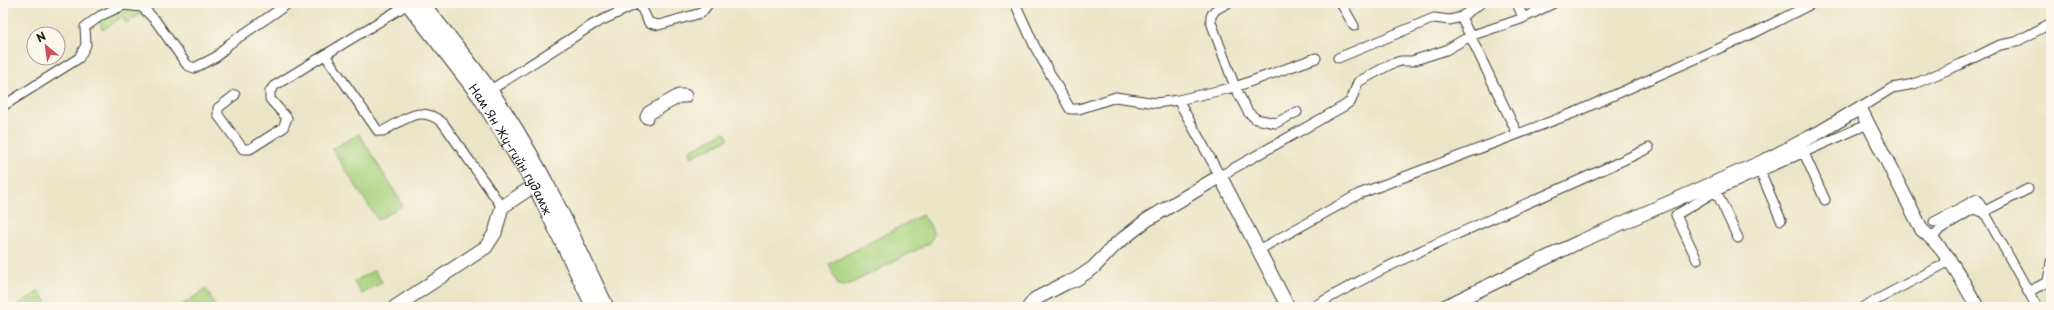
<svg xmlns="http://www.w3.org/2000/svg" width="2054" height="310" viewBox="0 0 2054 310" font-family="'Playpen Sans',sans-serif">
  <rect width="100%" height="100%" fill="#fbf7ec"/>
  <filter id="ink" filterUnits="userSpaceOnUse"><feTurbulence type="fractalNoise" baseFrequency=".025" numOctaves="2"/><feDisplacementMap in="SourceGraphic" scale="8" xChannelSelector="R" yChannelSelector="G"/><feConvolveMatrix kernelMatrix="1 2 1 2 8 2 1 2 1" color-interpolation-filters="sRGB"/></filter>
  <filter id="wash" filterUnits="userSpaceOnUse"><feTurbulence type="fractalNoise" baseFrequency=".012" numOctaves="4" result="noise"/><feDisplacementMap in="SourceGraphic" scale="16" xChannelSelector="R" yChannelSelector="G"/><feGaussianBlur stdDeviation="0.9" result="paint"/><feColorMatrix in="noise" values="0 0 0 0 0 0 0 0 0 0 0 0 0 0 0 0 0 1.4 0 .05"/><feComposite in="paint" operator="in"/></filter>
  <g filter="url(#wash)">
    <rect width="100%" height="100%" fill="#ebe5c7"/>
    <!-- green -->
    <path fill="#a8d27d" stroke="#62774c" d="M 117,9 L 150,9 L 126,23 Z
      M 115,10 L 120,18 L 103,30 L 99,21 Z
      M 725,132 L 728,139 L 691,157 L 690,150 Z
      M 359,134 L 403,205 L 378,220 L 332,149 Z
      M 922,215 L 929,223 L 934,234 L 930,243 L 846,286 L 838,285 L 829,264 Z
      M 374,270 L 382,282 L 362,294 L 354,282 Z
      M 206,289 L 216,307 L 179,307 Z
      M 39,291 L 50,307 L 22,307 L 19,304 Z"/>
  </g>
  <g filter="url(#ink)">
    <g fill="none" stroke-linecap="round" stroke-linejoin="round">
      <!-- street casing -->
      <g stroke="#3b3a36" stroke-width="11">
        <path id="street" d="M 639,3 L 649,23 L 659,25 L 701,13 L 709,3
          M 1015,3 L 1035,47 L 1070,109 L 1079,109 L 1116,97 L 1156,103 L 1178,100 L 1220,176 L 1344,106 L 1351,101 L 1358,82 L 1391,64 L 1401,61 L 1412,61 L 1446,50 L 1470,36 L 1521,19 L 1554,3
          M 1228,3 C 1220,7 1209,11 1211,22 L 1235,87 L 1248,112 L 1256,119 L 1276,123 L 1297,112
          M 1341,3 L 1354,26
          M 1481,3 L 1461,17 L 1517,133
          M 1517,3 L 1523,18
          M 325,55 L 378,131 L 383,131 C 406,119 420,104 443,123 L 502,207
          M 1338,58 L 1434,18 L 1450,20 L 1461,17
          M 489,91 L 594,24 L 639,3
          M 235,95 L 218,108 L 218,115 L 243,149 L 250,149 L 283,128 L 287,118 L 270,99 L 270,91 L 274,86 L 400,9 L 405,3
          M 1178,100 L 1235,87 L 1316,58
          M 3,106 L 79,58 L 86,45 L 85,27 L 100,16 L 124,5 L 142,7 L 155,20 L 187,65 L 194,68 L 216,57 L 229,44 L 289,3
          M 1860,108 L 1892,88 L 1914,84 L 1961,64 L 2000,45 L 2016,42 L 2051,23
          M 1804,153 L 1825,200
          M 1760,171 L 1781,220
          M 1716,191 L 1738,238
          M 1934,222 L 1977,199 L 2037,307
          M 1932,238 L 1940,229 L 1973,209 L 1983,212 L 2028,189
          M 1260,249 L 1359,194 L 1576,112 L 1756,32 L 1813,3
          M 1697,260 L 1676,215 L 1716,191 L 1868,124
          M 2048,281 L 2051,262
          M 2028,292 L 2051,280
          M 1313,307 C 1420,244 1538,202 1649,148
          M 1863,307 L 1950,261"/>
      </g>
      <!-- secondary casing -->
      <g stroke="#3b3a36" stroke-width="15">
        <path id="secondary" d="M 647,117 L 649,113 L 679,96 L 685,96
          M 395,307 L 486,247 L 495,233 L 502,207 L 535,185
          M 1029,307 L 1035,299 L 1066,283 L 1075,280 L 1093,268 L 1115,245 L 1147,220 L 1220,176 L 1288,307
          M 1444,307 L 1579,242 L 1766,160 L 1820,132 L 1860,108 L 1922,230 C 1947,250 1962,280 1977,307"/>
      </g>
      <!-- primary casing -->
      <g stroke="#3b3a36" stroke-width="17">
        <g id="primary">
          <path id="s1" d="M 408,3 L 480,96 L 535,185 L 594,307"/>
          <path d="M 421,3 C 451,40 481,76 507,116 C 546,177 575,242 606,307"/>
        </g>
      </g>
      <!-- street -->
      <use href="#street" stroke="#fff" stroke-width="9"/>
      <!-- secondary -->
      <use href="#secondary" stroke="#fff" stroke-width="13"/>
      <!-- primary -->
      <use href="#primary" stroke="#fff" stroke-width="15"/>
    </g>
  </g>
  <g text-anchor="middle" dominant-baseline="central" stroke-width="3" stroke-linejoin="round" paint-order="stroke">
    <!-- street labels -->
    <g font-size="12" fill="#1c1c1c" stroke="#fbf7ec">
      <text stroke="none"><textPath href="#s1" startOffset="179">Нам Ян Жү-гийн гудамж</textPath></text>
    </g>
  </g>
  <!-- margin -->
  <rect width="2054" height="310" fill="none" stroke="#fbf7ec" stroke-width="16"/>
  <!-- north arrow -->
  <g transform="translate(46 46) rotate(331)"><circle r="19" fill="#fbf7ec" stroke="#a29f99"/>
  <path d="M0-3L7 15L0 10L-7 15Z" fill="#d1495b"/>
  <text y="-6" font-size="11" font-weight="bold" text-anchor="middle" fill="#1c1c1c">N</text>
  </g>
</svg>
